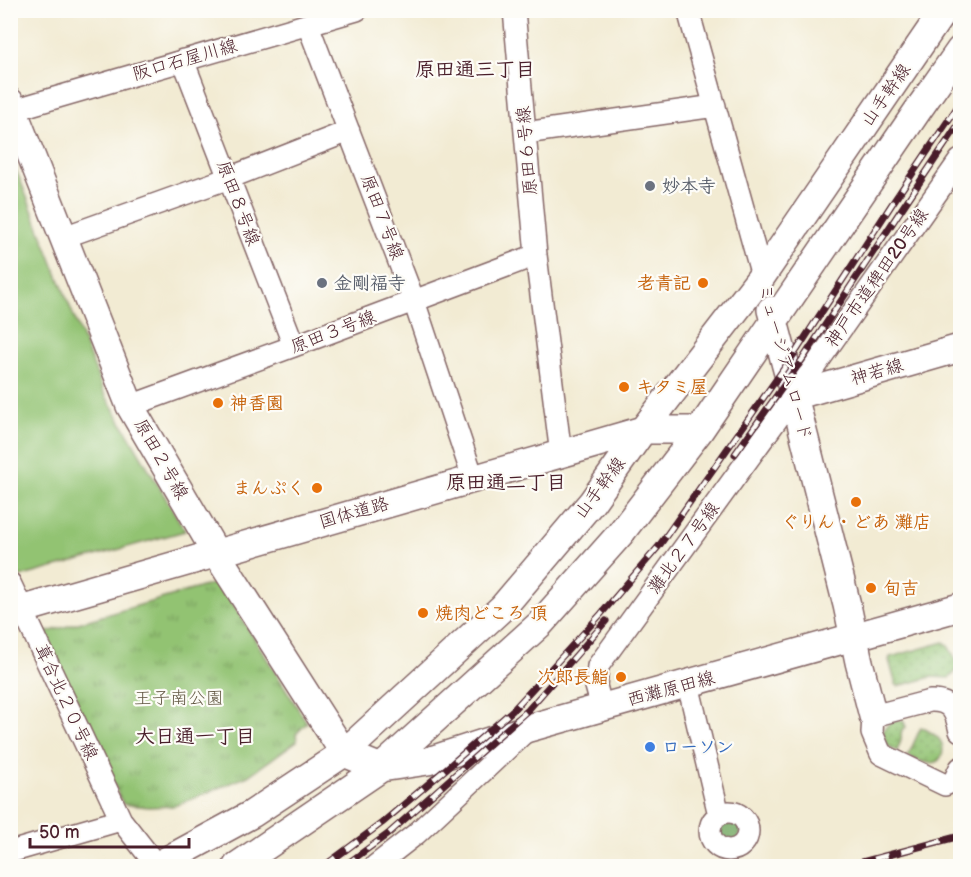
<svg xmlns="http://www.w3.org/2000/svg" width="971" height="877" viewBox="0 0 971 877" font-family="'Balsamiq Sans','Klee One',sans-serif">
  <defs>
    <pattern id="grass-dots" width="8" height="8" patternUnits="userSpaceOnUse" patternTransform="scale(1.5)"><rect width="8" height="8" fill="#92c372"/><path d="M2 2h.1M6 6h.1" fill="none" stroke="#799e5e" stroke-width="1.8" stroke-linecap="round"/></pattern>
    <pattern id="forest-firs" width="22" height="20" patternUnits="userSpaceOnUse" patternTransform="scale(1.5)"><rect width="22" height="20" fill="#75a964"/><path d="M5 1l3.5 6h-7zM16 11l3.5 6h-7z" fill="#628953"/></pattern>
    <pattern id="park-tufts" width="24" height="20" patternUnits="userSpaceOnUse" patternTransform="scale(1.5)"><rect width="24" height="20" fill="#92c372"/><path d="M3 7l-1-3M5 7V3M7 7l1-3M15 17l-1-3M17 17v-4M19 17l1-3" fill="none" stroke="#799e5e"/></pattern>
  </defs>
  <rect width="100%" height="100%" fill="#fdfcf7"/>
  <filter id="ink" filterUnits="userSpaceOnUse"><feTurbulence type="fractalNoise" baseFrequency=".0167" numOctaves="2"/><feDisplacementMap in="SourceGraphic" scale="12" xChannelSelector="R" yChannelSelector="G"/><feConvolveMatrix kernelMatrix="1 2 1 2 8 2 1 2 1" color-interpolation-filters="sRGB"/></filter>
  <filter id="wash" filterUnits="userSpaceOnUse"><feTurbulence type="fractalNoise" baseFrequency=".008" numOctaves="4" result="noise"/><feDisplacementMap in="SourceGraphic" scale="24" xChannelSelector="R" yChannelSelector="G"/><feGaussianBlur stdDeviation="1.35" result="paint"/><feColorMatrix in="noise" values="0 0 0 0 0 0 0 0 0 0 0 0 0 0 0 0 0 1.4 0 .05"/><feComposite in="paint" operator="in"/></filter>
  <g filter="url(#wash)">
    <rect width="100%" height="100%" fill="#f2ebd3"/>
    <!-- grass -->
    <path fill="url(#grass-dots)" stroke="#6e714e" stroke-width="1.5" d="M 944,642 L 947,644 C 954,657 965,667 949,678 L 931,677 L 899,686 L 896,685 L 889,660 L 890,657 Z
      M 903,720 L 906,727 C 899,731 902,734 901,740 C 900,744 898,748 897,751 L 888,746 L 883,733 C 886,723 893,721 903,720 Z
      M 921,727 C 927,730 933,733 937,737 C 946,745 945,762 931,763 C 923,763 914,759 908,756 Z"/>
    <!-- forest -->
    <path fill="url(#forest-firs)" stroke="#606448" stroke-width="1.5" d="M717 831a12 12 0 1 1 24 0a12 12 0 1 1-24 0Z"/>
    <!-- park -->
    <path fill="url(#park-tufts)" stroke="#6e714e" stroke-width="1.5" d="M 219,582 L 307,723 L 296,734 L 297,741 L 248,776 L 174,806 L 148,807 L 123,804 L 44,633 Z"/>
    <!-- garden -->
    <path fill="#92c372" stroke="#6e714e" stroke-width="1.5" d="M 10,154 L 104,393 L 185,531 L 16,578 L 10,567 Z"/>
  </g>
  <g filter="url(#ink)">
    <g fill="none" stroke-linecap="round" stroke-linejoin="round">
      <!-- minor casing -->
      <g stroke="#856666" stroke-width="24">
        <path id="minor" d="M 514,10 L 536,255 L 561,455
          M 688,10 L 762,276
          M 308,25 L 414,301 L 473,478
          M 183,60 L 294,346
          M 10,111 L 357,10
          M 525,133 L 715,106
          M 64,237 L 229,178 L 349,131
          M 130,406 L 294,346 L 536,255
          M 10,583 L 121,820 L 157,866
          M 688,684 L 719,815
          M 602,708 L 596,686 L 598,666 L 794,396 L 960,160
          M 960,731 C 956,713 952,700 930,701 L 873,716 L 872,733 L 881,754 L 945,785 L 954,781 L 960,768
          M710 831a19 19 0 1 1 38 0a19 19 0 1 1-38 0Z
          M 10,852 L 121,820
          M 375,866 L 416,834 L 526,731"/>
      </g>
      <!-- tertiary casing -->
      <g stroke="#856666" stroke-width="30">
        <path id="tertiary" d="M 10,102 L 130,406 L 216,553 L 344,753 L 381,768 L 428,761 L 529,728 L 960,607
          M 771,310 L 794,396 L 847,605 L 859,662 L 873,716
          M 794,396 L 960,348
          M 10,613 L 643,430 L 700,430
          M 156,866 L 252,814 L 344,753 L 503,607 L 592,502 L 643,430 L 762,276 L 944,10
          M 237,866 L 381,768 L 540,624 L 620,534 L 700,430 L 916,113 L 960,50"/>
      </g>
      <!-- minor -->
      <use href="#minor" stroke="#fff" stroke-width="21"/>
      <!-- tertiary -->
      <use href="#tertiary" stroke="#fff" stroke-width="27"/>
      <!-- rail casing -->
      <g stroke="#4a1f2b" stroke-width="7">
        <path id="rail" d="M 735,454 L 804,357 L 901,210 L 960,122
          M 324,866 L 382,823 L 447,768 L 513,710 L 601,614 L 659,546 L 797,350 L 892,204 L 960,103
          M 344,866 L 388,834 L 528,710 L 606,621
          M 847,866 L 960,836
          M 954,866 L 960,865"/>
      </g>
      <!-- rail -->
      <use href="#rail" stroke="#fdfcf7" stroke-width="4.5" stroke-dasharray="14" stroke-linecap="butt"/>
    </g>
  </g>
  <!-- markers -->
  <g fill="#6b7280" stroke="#fdfcf7" stroke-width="2">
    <circle cx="650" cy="186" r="6"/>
    <circle cx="322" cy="283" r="6"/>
  </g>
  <g fill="#e8710a" stroke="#fdfcf7" stroke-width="2">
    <circle cx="703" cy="283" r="6"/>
    <circle cx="624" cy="387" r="6"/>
    <circle cx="218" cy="403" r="6"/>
    <circle cx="317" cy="488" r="6"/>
    <circle cx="856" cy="502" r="6"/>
    <circle cx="871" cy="588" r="6"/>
    <circle cx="423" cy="613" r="6"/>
    <circle cx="621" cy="677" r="6"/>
  </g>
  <circle fill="#3f7fe0" stroke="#fdfcf7" stroke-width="2" cx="650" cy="747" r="6"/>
  <g text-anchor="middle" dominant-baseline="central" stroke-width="4.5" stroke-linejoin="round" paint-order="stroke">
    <!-- street labels -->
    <g font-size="18" fill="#4a1f2b" stroke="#fdfcf7">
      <text transform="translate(185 60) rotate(-16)">阪口石屋川線</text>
      <text transform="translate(886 95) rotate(-55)">山手幹線</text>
      <text transform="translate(527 151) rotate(-95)">原田６号線</text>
      <text transform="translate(238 203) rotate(69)">原田８号線</text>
      <text transform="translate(382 217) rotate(69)">原田７号線</text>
      <text transform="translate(877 278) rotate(-55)">神戸市道稗田20号線</text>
      <text transform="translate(333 332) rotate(-21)">原田３号線</text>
      <text transform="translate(785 362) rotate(75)">ミュージアムロード</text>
      <text transform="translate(877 372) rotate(-16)">神若線</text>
      <text transform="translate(161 459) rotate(60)">原田２号線</text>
      <text transform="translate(600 488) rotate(-53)">山手幹線</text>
      <text transform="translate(354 513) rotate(-16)">国体道路</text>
      <text transform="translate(684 548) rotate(-54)">灘北２７号線</text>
      <text transform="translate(671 689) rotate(-15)">西灘原田線</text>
      <text transform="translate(66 702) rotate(65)">葺合北２０号線</text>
    </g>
    <!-- worship labels -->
    <g font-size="18" font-weight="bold" fill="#5b616d" stroke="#fdfcf7" text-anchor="start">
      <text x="662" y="186">妙本寺</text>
      <text x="334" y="283">金剛福寺</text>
    </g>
    <!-- food labels -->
    <g font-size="18" font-weight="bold" fill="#c56008" stroke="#fdfcf7" text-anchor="start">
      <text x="691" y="283" text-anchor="end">老青記</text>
      <text x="636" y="387">キタミ屋</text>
      <text x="230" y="403">神香園</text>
      <text x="305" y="488" text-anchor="end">まんぷく</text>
      <text x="856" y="522" text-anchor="middle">ぐりん・どあ 灘店</text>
      <text x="883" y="588">旬吉</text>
      <text x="435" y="613">焼肉どころ 頂</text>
      <text x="609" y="677" text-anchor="end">次郎長鮨</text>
    </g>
    <!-- park labels -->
    <g font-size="18" fill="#635844" stroke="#fdfcf7">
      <text x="179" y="698">王子南公園</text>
    </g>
    <!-- shop labels -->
    <g font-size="18" font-weight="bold" fill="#366cbe" stroke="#fdfcf7" text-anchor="start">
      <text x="662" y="747">ローソン</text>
    </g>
    <!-- neighbourhood labels -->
    <g font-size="20" font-weight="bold" fill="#4a1f2b" stroke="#fdfcf7">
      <text x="475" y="70">原田通三丁目</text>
      <text x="506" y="483">原田通二丁目</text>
      <text x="195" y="737">大日通一丁目</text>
    </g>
  </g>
  <!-- margin -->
  <rect width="971" height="877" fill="none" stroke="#fdfcf7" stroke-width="36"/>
  <!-- scale -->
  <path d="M30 838v9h159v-9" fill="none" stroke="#4a1f2b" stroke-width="3"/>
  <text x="39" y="838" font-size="18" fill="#4a1f2b" stroke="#fdfcf7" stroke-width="4.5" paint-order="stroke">50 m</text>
</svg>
